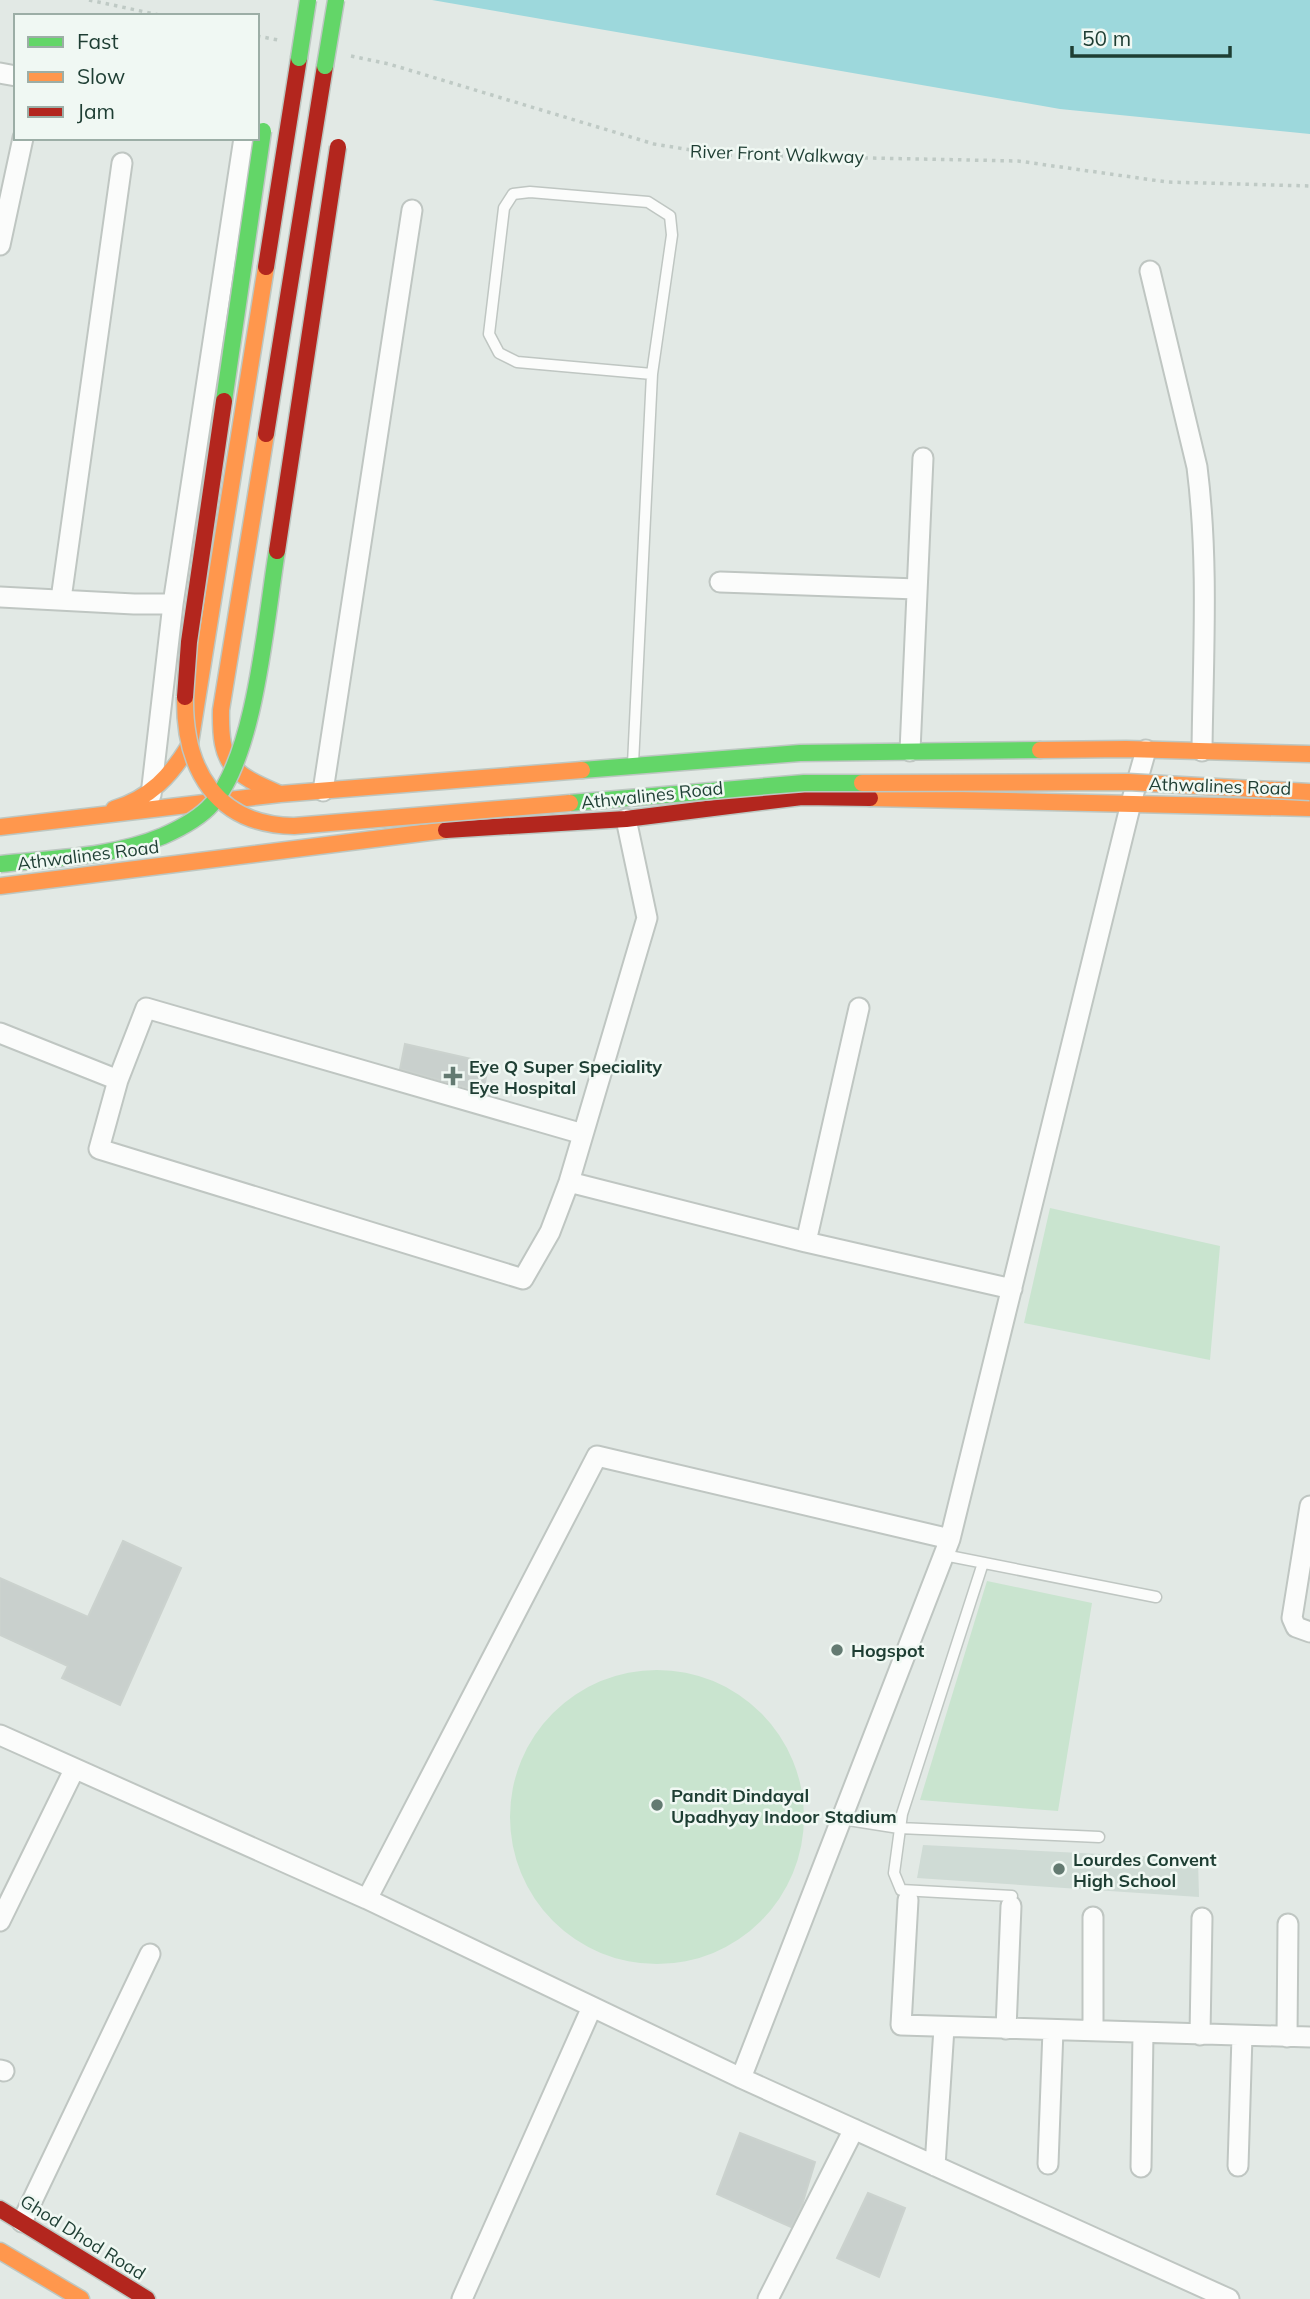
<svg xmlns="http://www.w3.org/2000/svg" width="1310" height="2299" viewBox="0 0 1310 2299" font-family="Mulish,sans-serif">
  <rect width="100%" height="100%" fill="#e2e9e5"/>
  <!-- built -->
  <path fill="#cfdbd5" d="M 923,1845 L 1198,1859 L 1199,1897 L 917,1878 Z"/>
  <!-- green -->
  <path fill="#c9e4cf" d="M 1050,1208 L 1220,1246 L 1210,1360 L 1024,1323 Z
    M 987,1581 L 1092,1603 L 1058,1811 L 920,1800 Z
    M510 1817a147 147 0 1 1 294 0a147 147 0 1 1-294 0Z"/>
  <!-- water -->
  <path fill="#9dd8dc" d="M 432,0 L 1310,0 L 1310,134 L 1060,109 Z"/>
  <!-- building -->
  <path fill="#c9d0cd" stroke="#cbd2ce" stroke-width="2" d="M 405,1044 L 489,1063 L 483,1092 L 400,1069 Z
    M 123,1541 L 181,1568 L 120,1705 L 62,1678 L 68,1666 L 0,1635 L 0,1578 L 88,1617 Z
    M 740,2133 L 815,2162 L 802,2205 L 791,2227 L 717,2194 Z
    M 868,2193 L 905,2208 L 879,2277 L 837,2258 Z"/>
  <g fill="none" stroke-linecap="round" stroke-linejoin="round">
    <!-- lane casing -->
    <g stroke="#bfc6c2" stroke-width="13">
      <path id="lane" d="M 633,764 L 652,374 L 672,235 L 670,216 L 648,202 L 530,192 L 513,194 L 504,208 L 489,334 L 499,353 L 517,362 L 652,374
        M 944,1555 L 1156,1597
        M 983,1563 L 902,1814 L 894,1873 L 901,1890 L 1012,1896
        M 842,1819 L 899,1828 L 1099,1837"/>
    </g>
    <!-- street casing -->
    <g stroke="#bfc6c2" stroke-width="23">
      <path id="street" d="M 0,73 L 16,76
        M 0,245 L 23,138
        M 1150,271 L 1197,467 C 1209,561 1203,657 1202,751
        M 720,582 L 917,589
        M 0,597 L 134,604 L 173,604
        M 61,599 L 122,163
        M 910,751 L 923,458
        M 323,791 L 412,210
        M 151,795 L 173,604 L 244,138
        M 0,1033 L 118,1080 L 99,1149 L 523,1279 L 550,1232 L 569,1182 L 647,918 L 626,819
        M 118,1080 L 146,1008 L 583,1134
        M 569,1182 L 806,1242 L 1012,1289
        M 806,1242 L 859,1008
        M 1310,1506 L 1292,1618 L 1296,1627 L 1310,1632
        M 0,1735 L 367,1899 L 741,2078 L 1229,2299
        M 367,1899 L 597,1456 L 950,1539
        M 908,1900 L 901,2025 L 1310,2037
        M 0,1921 L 74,1770
        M 1006,2029 L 1011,1906
        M 1093,2029 L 1093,1917
        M 1200,2035 L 1202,1918
        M 1287,2037 L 1288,1924
        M 0,2070 L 4,2071
        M 741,2078 L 950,1539 L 1131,803 L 1146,750
        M 1048,2164 L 1053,2030
        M 935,2166 L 944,2028
        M 1238,2166 L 1242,2036
        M 1141,2167 L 1143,2033
        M 22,2222 L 150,1954
        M 462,2299 L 592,2007
        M 768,2299 L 854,2129"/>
    </g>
    <!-- fast casing -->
    <g stroke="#bdc7c2" stroke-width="19">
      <path id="fast" d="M 582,770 L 800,753 L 1040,750"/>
    </g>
    <!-- slow casing -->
    <g stroke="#bdc7c2" stroke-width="19">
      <path id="slow" d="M 266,434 L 221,710 C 220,765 231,773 280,794
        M 1040,750 L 1126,749 L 1310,754
        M 870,798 L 1310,808
        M 114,809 C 150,798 171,776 190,744 L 266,267
        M 0,827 L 280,794 L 582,770
        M 0,886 L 446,830
        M 0,2251 L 81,2299"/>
    </g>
    <!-- jam casing -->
    <g stroke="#bdc7c2" stroke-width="19">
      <path id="jam" d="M 266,267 L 299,58
        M 266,434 L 325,66
        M 446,830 L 626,819 L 802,797 L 870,798
        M 0,2209 L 147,2299"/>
    </g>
    <!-- path -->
    <path stroke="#bfcac5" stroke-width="3.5" stroke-dasharray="3.5 5" stroke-linecap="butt" d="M 89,0 L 164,16
      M 257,36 L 278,40
      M 351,56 L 389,64 L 654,144 L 722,155 L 1018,161 L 1167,182 L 1310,186"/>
    <!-- lane -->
    <use href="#lane" stroke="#fbfcfb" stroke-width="10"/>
    <!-- street -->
    <use href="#street" stroke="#fbfcfb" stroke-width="19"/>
    <!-- fast -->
    <use href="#fast" stroke="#63d668" stroke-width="16"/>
    <!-- slow -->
    <use href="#slow" stroke="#ff974d" stroke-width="16"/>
    <!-- jam -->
    <use href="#jam" stroke="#b3261e" stroke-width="16"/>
    <!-- fast-bridge casing -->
    <g stroke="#bdc7c2" stroke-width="19" stroke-linecap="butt">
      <path id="fast-bridge" d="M 299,58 L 308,0
        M 325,66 L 336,0
        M 224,401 L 263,131
        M 570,803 L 804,783 L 862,783
        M 0,864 C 54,858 113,857 163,836 C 181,828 200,818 212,804 C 256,755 266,617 277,551"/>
    </g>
    <!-- slow-bridge casing -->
    <g stroke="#bdc7c2" stroke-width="19" stroke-linecap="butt">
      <path id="slow-bridge" d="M 185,697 C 184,769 216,825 294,826 L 570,803
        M 862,783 L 1128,782 L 1310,792"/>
    </g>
    <!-- jam-bridge casing -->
    <g stroke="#bdc7c2" stroke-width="19" stroke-linecap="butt">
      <path id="jam-bridge" d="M 277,551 L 338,147
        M 185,697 L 189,642 L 224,401"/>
    </g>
    <!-- fast-bridge -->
    <use href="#fast-bridge" stroke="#63d668" stroke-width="16"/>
    <!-- slow-bridge -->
    <use href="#slow-bridge" stroke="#ff974d" stroke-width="16"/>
    <!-- jam-bridge -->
    <use href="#jam-bridge" stroke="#b3261e" stroke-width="16"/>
  </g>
  <!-- markers -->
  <g fill="#637a71" stroke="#f0f8f3" stroke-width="2.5">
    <path d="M449.5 1065.5h7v7h7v7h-7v7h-7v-7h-7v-7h7z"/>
    <circle cx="837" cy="1650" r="7"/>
    <circle cx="657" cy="1805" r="7"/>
    <circle cx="1059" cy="1869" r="7"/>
  </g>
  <g text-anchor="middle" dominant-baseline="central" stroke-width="5" stroke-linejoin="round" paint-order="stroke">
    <!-- street labels -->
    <g font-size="18" fill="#1e3e33" stroke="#f0f8f3">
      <text transform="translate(777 154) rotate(2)">River Front Walkway</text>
      <text transform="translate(1220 786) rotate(2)">Athwalines Road</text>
      <text transform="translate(652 795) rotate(-6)">Athwalines Road</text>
      <text transform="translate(88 855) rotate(-7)">Athwalines Road</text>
      <text transform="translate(83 2237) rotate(32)">Ghod Dhod Road</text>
    </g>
    <!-- poi labels -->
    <g font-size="18" font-weight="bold" fill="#1e3e33" stroke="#f0f8f3" text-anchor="start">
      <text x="469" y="1066">Eye Q Super Speciality<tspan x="469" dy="21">Eye Hospital</tspan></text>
      <text x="851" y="1650">Hogspot</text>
      <text x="671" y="1795">Pandit Dindayal<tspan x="671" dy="21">Upadhyay Indoor Stadium</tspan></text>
      <text x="1073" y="1859">Lourdes Convent<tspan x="1073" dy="21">High School</tspan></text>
    </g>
  </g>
  <!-- legend -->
  <rect x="14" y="14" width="245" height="126" fill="#f0f8f3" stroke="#9caea6" stroke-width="2"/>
  <rect x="28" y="37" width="35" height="10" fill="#63d668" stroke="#9caea6" stroke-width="2"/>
  <text x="77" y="49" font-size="21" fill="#1e3e33">Fast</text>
  <rect x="28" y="72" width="35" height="10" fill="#ff974d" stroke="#9caea6" stroke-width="2"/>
  <text x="77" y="84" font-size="21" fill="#1e3e33">Slow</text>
  <rect x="28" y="107" width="35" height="10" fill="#b3261e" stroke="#9caea6" stroke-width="2"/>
  <text x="77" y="119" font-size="21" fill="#1e3e33">Jam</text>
  <!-- scale -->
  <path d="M1072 46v10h158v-10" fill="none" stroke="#1e3e33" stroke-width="3.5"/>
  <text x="1082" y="46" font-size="21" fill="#1e3e33" stroke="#f0f8f3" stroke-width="5" paint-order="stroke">50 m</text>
</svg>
